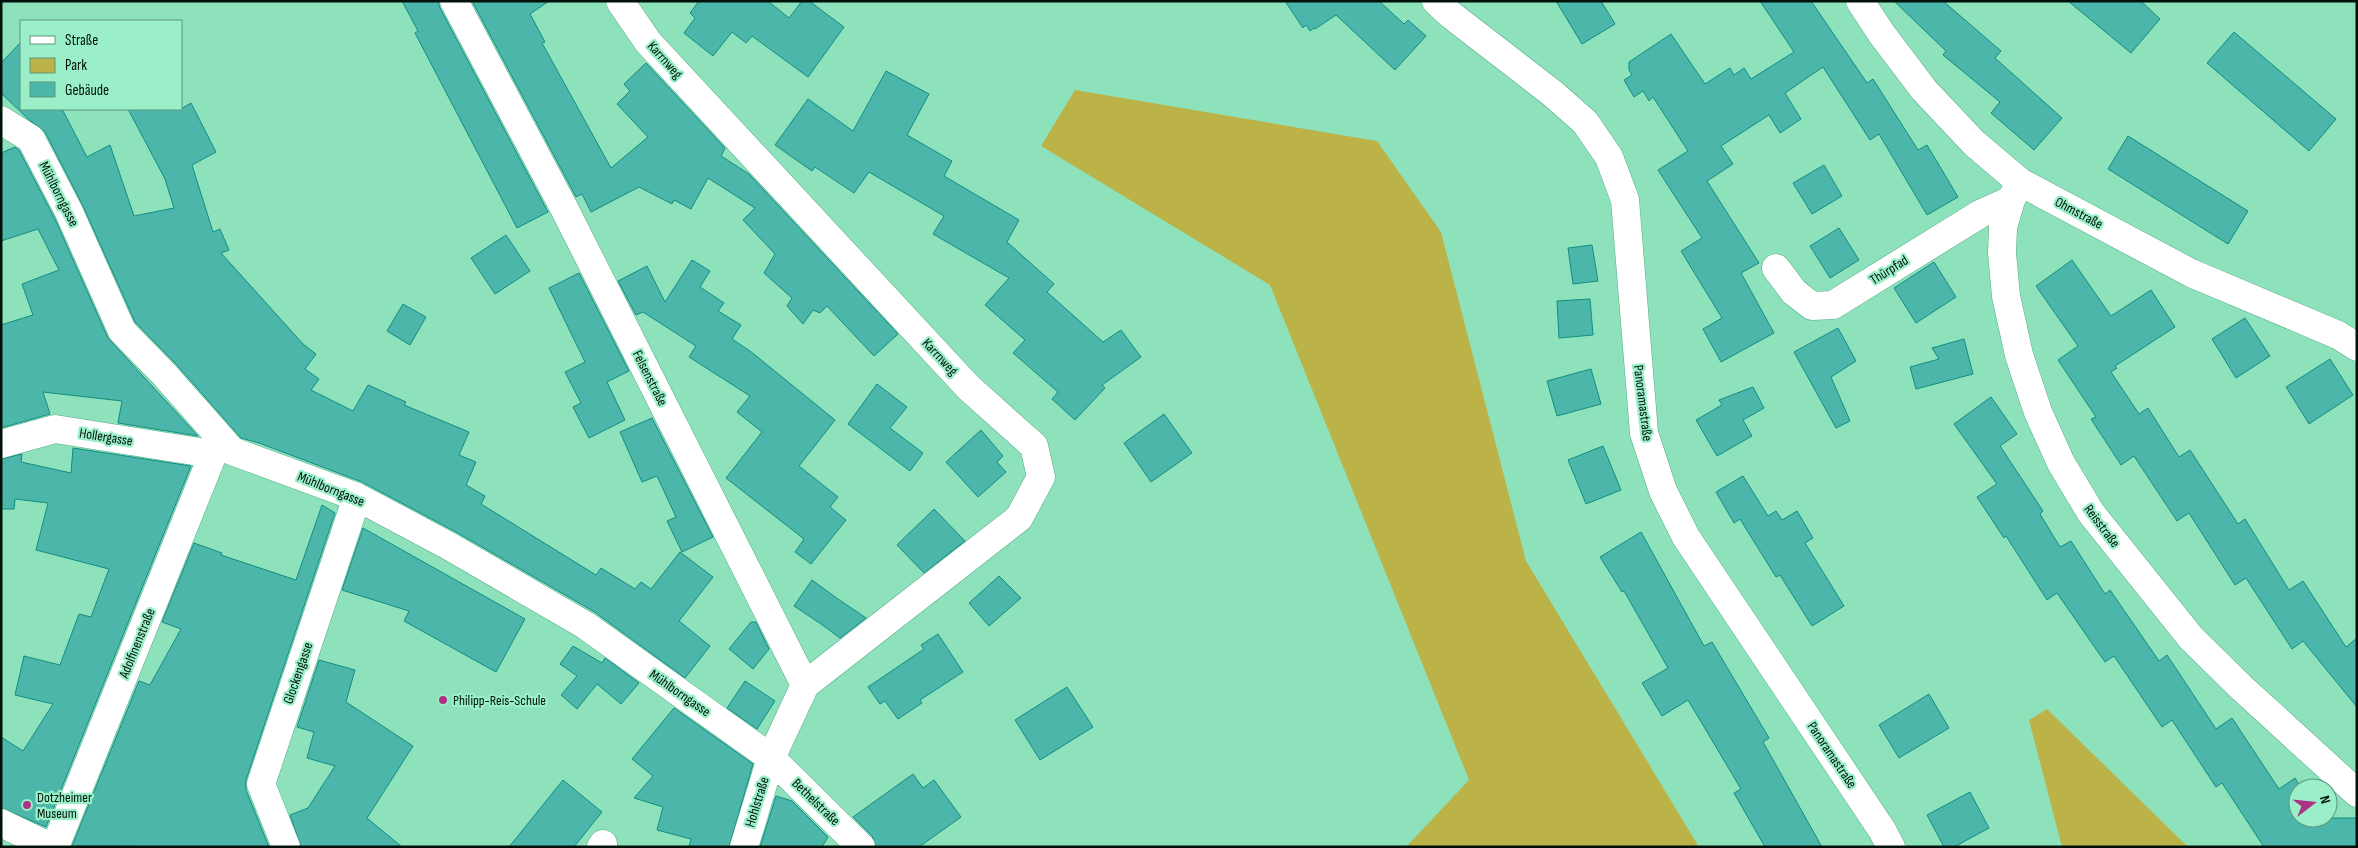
<svg xmlns="http://www.w3.org/2000/svg" width="2358" height="848" viewBox="0 0 2358 848" font-family="'Sofia Sans Condensed',sans-serif">
  <rect width="100%" height="100%" fill="#8de2bc"/>
  <!-- green -->
  <path fill="#bcb348" d="M 1075,90 L 1377,141 L 1441,232 L 1526,561 L 1699,847 L 1406,847 L 1469,780 L 1270,285 L 1041,146 Z
    M 2047,709 L 2188,847 L 2062,847 L 2029,720 Z"/>
  <!-- building -->
  <path fill="#4db6aa" stroke="#118d81" d="M 402,1 L 438,1 L 440,8 L 548,212 L 517,228 L 415,33 L 418,31 Z
    M 472,1 L 549,1 L 530,14 L 545,42 L 542,43 L 611,168 L 648,137 L 617,104 L 630,91 L 624,84 L 646,63 L 725,148 L 721,156 L 749,174 L 898,334 L 874,356 L 827,306 L 820,313 L 813,310 L 803,324 L 787,306 L 792,298 L 764,273 L 775,254 L 743,220 L 755,208 L 708,178 L 691,209 L 674,200 L 672,204 L 639,187 L 591,212 L 582,194 L 576,197 Z
    M 699,1 L 768,1 L 789,18 L 802,1 L 809,1 L 844,27 L 808,77 L 752,36 L 746,43 L 732,32 L 713,56 L 684,33 L 695,18 L 690,13 Z
    M 1285,1 L 1379,1 L 1404,24 L 1408,20 L 1426,36 L 1395,70 L 1336,15 L 1315,29 L 1314,28 L 1310,31 L 1306,25 L 1303,28 Z
    M 1556,1 L 1601,1 L 1615,24 L 1582,44 Z
    M 1760,1 L 1811,1 L 1867,83 L 1873,79 L 1918,150 L 1927,145 L 1958,197 L 1927,215 L 1879,134 L 1870,140 L 1823,67 L 1785,93 L 1801,119 L 1780,133 L 1769,115 L 1721,146 L 1733,164 L 1707,181 L 1759,263 L 1741,273 L 1774,333 L 1721,362 L 1703,329 L 1722,318 L 1681,251 L 1702,238 L 1658,170 L 1688,151 L 1653,97 L 1649,101 L 1643,91 L 1634,97 L 1624,80 L 1632,75 L 1629,70 L 1629,62 L 1671,34 L 1705,84 L 1730,68 L 1734,75 L 1744,68 L 1751,79 L 1794,52 Z
    M 1894,1 L 1943,1 L 2001,51 L 1995,58 L 2062,118 L 2034,150 L 1991,113 L 2000,102 L 1943,55 L 1946,51 Z
    M 2068,1 L 2141,1 L 2160,19 L 2131,53 Z
    M 2234,32 L 2336,119 L 2309,151 L 2207,63 Z
    M 21,42 L 21,109 L 62,109 L 87,157 L 110,145 L 134,216 L 174,208 L 165,179 L 128,109 L 181,109 L 191,103 L 216,152 L 192,165 L 213,232 L 220,229 L 229,250 L 221,253 L 303,344 L 316,354 L 305,369 L 319,379 L 311,390 L 353,411 L 368,385 L 406,402 L 404,405 L 469,432 L 459,455 L 476,462 L 466,485 L 485,496 L 481,504 L 596,575 L 601,568 L 635,589 L 641,582 L 651,589 L 680,552 L 713,577 L 679,621 L 710,646 L 685,678 L 593,611 L 456,532 L 362,482 L 259,443 L 241,438 L 175,363 L 135,322 L 83,206 L 45,132 L 27,118 L 1,93 L 1,63 Z
    M 886,71 L 929,94 L 907,135 L 952,161 L 944,176 L 1019,220 L 1007,242 L 1054,284 L 1047,292 L 1103,342 L 1121,330 L 1141,357 L 1102,385 L 1105,388 L 1075,420 L 1052,399 L 1058,392 L 1013,353 L 1025,340 L 985,305 L 1009,278 L 933,234 L 944,216 L 869,172 L 854,193 L 815,167 L 812,171 L 775,145 L 808,99 L 853,131 Z
    M 2128,136 L 2248,211 L 2228,244 L 2108,169 Z
    M 15,147 L 19,150 L 55,219 L 108,338 L 198,436 L 118,423 L 122,401 L 43,392 L 50,414 L 1,428 L 1,325 L 33,315 L 22,284 L 59,270 L 38,229 L 1,241 L 1,153 Z
    M 1824,165 L 1842,196 L 1812,214 L 1793,183 Z
    M 1839,228 L 1859,260 L 1830,278 L 1810,246 Z
    M 506,235 L 530,271 L 495,294 L 471,258 Z
    M 1592,245 L 1598,281 L 1573,284 L 1568,248 Z
    M 692,260 L 710,271 L 700,287 L 724,303 L 718,311 L 741,325 L 732,339 L 750,351 L 835,420 L 799,466 L 838,497 L 830,507 L 846,520 L 811,564 L 795,552 L 804,539 L 726,478 L 762,432 L 737,412 L 750,396 L 689,357 L 696,346 L 643,312 L 636,315 L 618,281 L 647,266 L 665,302 Z
    M 2072,260 L 2111,316 L 2151,290 L 2175,327 L 2115,366 L 2117,368 L 2111,372 L 2139,414 L 2148,408 L 2179,457 L 2190,450 L 2238,524 L 2245,519 L 2289,590 L 2303,581 L 2346,647 L 2357,638 L 2357,707 L 2303,641 L 2292,649 L 2246,578 L 2235,585 L 2189,513 L 2177,521 L 2134,456 L 2121,465 L 2091,419 L 2096,417 L 2058,360 L 2078,346 L 2036,286 Z
    M 1934,262 L 1956,297 L 1916,323 L 1894,288 Z
    M 579,273 L 629,371 L 607,382 L 625,420 L 589,438 L 573,407 L 581,403 L 565,372 L 585,362 L 549,288 Z
    M 1590,299 L 1593,335 L 1559,338 L 1557,301 Z
    M 403,304 L 426,317 L 410,345 L 387,331 Z
    M 2245,318 L 2270,356 L 2236,378 L 2212,339 Z
    M 1838,328 L 1856,361 L 1831,377 L 1850,421 L 1836,428 L 1794,352 Z
    M 1964,339 L 1973,374 L 1916,389 L 1910,367 L 1939,359 L 1932,348 Z
    M 2330,359 L 2353,395 L 2309,424 L 2286,387 Z
    M 1591,369 L 1601,404 L 1557,416 L 1547,381 Z
    M 877,384 L 907,407 L 890,428 L 923,453 L 910,471 L 848,424 Z
    M 1753,387 L 1764,408 L 1743,420 L 1752,436 L 1717,456 L 1696,420 L 1722,405 L 1719,400 Z
    M 1991,397 L 2017,434 L 2000,446 L 2043,511 L 2040,514 L 2060,547 L 2071,541 L 2105,594 L 2110,590 L 2159,661 L 2167,655 L 2216,729 L 2232,718 L 2279,789 L 2295,778 L 2301,788 L 2298,788 L 2298,818 L 2357,818 L 2357,847 L 2264,847 L 2222,783 L 2216,787 L 2172,720 L 2162,727 L 2114,656 L 2105,662 L 2057,593 L 2047,600 L 2006,536 L 2004,538 L 1977,497 L 1997,484 L 1954,424 Z
    M 1164,414 L 1192,453 L 1151,482 L 1124,443 Z
    M 652,418 L 713,537 L 682,552 L 667,521 L 676,517 L 657,476 L 642,482 L 620,432 Z
    M 981,430 L 1003,456 L 997,462 L 1006,472 L 978,497 L 946,462 Z
    M 1603,446 L 1621,490 L 1586,504 L 1568,460 Z
    M 73,448 L 191,466 L 46,827 L 1,808 L 1,737 L 23,751 L 53,704 L 15,695 L 24,656 L 60,665 L 79,614 L 91,617 L 109,569 L 36,550 L 48,503 L 15,499 L 14,509 L 1,509 L 1,459 L 22,454 L 21,462 L 71,473 Z
    M 1743,476 L 1768,516 L 1776,511 L 1782,520 L 1797,511 L 1813,538 L 1805,543 L 1844,606 L 1812,626 L 1780,575 L 1776,577 L 1740,519 L 1734,523 L 1716,492 Z
    M 322,505 L 335,513 L 246,780 L 246,790 L 269,847 L 72,846 L 139,681 L 150,685 L 181,629 L 162,622 L 194,543 L 222,553 L 221,555 L 296,580 Z
    M 934,509 L 965,541 L 924,573 L 897,545 Z
    M 363,528 L 525,619 L 496,672 L 404,621 L 409,611 L 342,590 Z
    M 1641,532 L 1704,646 L 1712,642 L 1769,738 L 1763,742 L 1822,847 L 1765,847 L 1734,793 L 1741,789 L 1688,700 L 1662,716 L 1642,683 L 1668,668 L 1624,591 L 1622,592 L 1600,557 Z
    M 999,576 L 1021,598 L 989,626 L 969,603 Z
    M 812,580 L 838,599 L 866,618 L 840,638 L 821,624 L 794,606 Z
    M 751,622 L 756,622 L 769,649 L 753,669 L 729,649 Z
    M 938,634 L 963,672 L 920,700 L 922,703 L 898,719 L 885,701 L 880,704 L 868,687 L 924,649 L 921,645 Z
    M 573,646 L 602,663 L 605,658 L 639,683 L 621,704 L 597,684 L 577,709 L 561,695 L 577,676 L 560,664 Z
    M 319,660 L 355,670 L 346,702 L 413,746 L 367,818 L 402,847 L 301,847 L 290,815 L 308,808 L 335,766 L 307,758 L 314,732 L 297,727 Z
    M 745,681 L 775,701 L 757,729 L 727,708 Z
    M 1067,687 L 1093,727 L 1040,760 L 1015,720 Z
    M 1929,694 L 1949,728 L 1899,758 L 1879,725 Z
    M 674,708 L 753,764 L 729,847 L 689,847 L 691,839 L 657,830 L 663,807 L 634,798 L 653,776 L 632,759 Z
    M 913,774 L 923,788 L 934,780 L 961,817 L 919,847 L 876,847 L 872,836 L 853,817 Z
    M 563,780 L 602,812 L 574,847 L 509,847 Z
    M 1970,792 L 1989,828 L 1954,847 L 1944,847 L 1927,815 Z
    M 776,796 L 792,801 L 828,837 L 822,847 L 760,847 Z"/>
  <g fill="none" stroke-linecap="round" stroke-linejoin="round">
    <!-- minor casing -->
    <g stroke="#56ab87" stroke-width="29">
      <path id="minor" d="M 454,1 L 565,210 L 805,685
        M 620,1 L 648,42 L 968,387 L 1034,446 L 1041,477 L 1019,518 L 805,685 L 771,758 L 744,847
        M 1436,1 L 1451,15 L 1552,93 L 1585,122 L 1609,157 L 1625,200 L 1644,433 L 1663,491 L 1686,537 L 1882,830 L 1891,847
        M 1860,1 L 1881,33 L 1924,90 L 1974,143 L 2020,182 L 2191,273 L 2338,335 L 2357,347
        M 1,120 L 31,139 L 69,212 L 122,331 L 164,374 L 232,451 L 357,497 L 449,546 L 585,625 L 771,758 L 861,847
        M 2020,182 L 2011,200 L 2003,227 L 2002,253 L 2006,296 L 2019,355 L 2038,412 L 2061,463 L 2091,513 L 2191,638 L 2243,689 L 2357,793
        M 1776,268 L 1794,292 L 1812,306 L 1833,305 L 1980,214 L 2011,200
        M 1,444 L 55,429 L 212,454
        M 1,823 L 51,847
        M 55,847 L 219,439
        M 286,847 L 261,784 L 357,497
        M 601,847 L 603,844"/>
    </g>
    <!-- minor -->
    <use href="#minor" stroke="#fff" stroke-width="28"/>
  </g>
  <!-- markers -->
  <g fill="#ad3284" stroke="#9aefc9" stroke-width="2">
    <circle cx="443" cy="700" r="5"/>
    <circle cx="27" cy="805" r="5"/>
  </g>
  <g text-anchor="middle" dominant-baseline="central" stroke-width="4.5" stroke-linejoin="round" paint-order="stroke">
    <!-- street labels -->
    <g font-size="14" fill="#001209" stroke="#9aefc9">
      <text transform="translate(665 60) rotate(48)">Karrnweg</text>
      <text transform="translate(59 194) rotate(63)">Mühlborngasse</text>
      <text transform="translate(2079 213) rotate(28)">Ohmstraße</text>
      <text transform="translate(1889 270) rotate(-32)">Thürpfad</text>
      <text transform="translate(940 357) rotate(47)">Karrnweg</text>
      <text transform="translate(650 378) rotate(63)">Felsenstraße</text>
      <text transform="translate(1643 403) rotate(83)">Panoramastraße</text>
      <text transform="translate(106 437) rotate(9)">Hollergasse</text>
      <text transform="translate(331 489) rotate(22)">Mühlborngasse</text>
      <text transform="translate(2102 526) rotate(53)">Reisstraße</text>
      <text transform="translate(137 643) rotate(-68)">Adolfinenstraße</text>
      <text transform="translate(298 673) rotate(-71)">Glockengasse</text>
      <text transform="translate(680 693) rotate(35)">Mühlborngasse</text>
      <text transform="translate(1832 755) rotate(56)">Panoramastraße</text>
      <text transform="translate(757 802) rotate(-73)">Hohlstraße</text>
      <text transform="translate(816 802) rotate(44)">Bethelstraße</text>
    </g>
    <!-- poi labels -->
    <g font-size="14" fill="#001209" stroke="#9aefc9" text-anchor="start">
      <text x="453" y="700">Philipp-Reis-Schule</text>
      <text x="37" y="797">Dotzheimer<tspan x="37" dy="16">Museum</tspan></text>
    </g>
  </g>
  <!-- border -->
  <rect width="2358" height="848" fill="none" stroke="#001209" stroke-width="5"/>
  <!-- legend -->
  <rect x="20" y="20" width="162" height="90" fill="#9aefc9" stroke="#5c977c"/>
  <rect x="30" y="36" width="25" height="8" fill="#ffffff" stroke="#5c977c"/>
  <text x="65" y="45" font-size="15" fill="#001209">Straße</text>
  <rect x="30" y="58" width="25" height="15" fill="#bcb348" stroke="#5c977c"/>
  <text x="65" y="70" font-size="15" fill="#001209">Park</text>
  <rect x="30" y="82" width="25" height="15" fill="#4db6aa" stroke="#5c977c"/>
  <text x="65" y="95" font-size="15" fill="#001209">Gebäude</text>
  <!-- north arrow -->
  <g transform="translate(2313 803) rotate(74)"><circle r="24" fill="#9aefc9" stroke="#5c977c"/>
  <path d="M0-4L9 19L0 12L-9 19Z" fill="#ad3284"/>
  <text y="-8" font-size="14" font-weight="bold" text-anchor="middle" fill="#001209">N</text>
  </g>
</svg>
